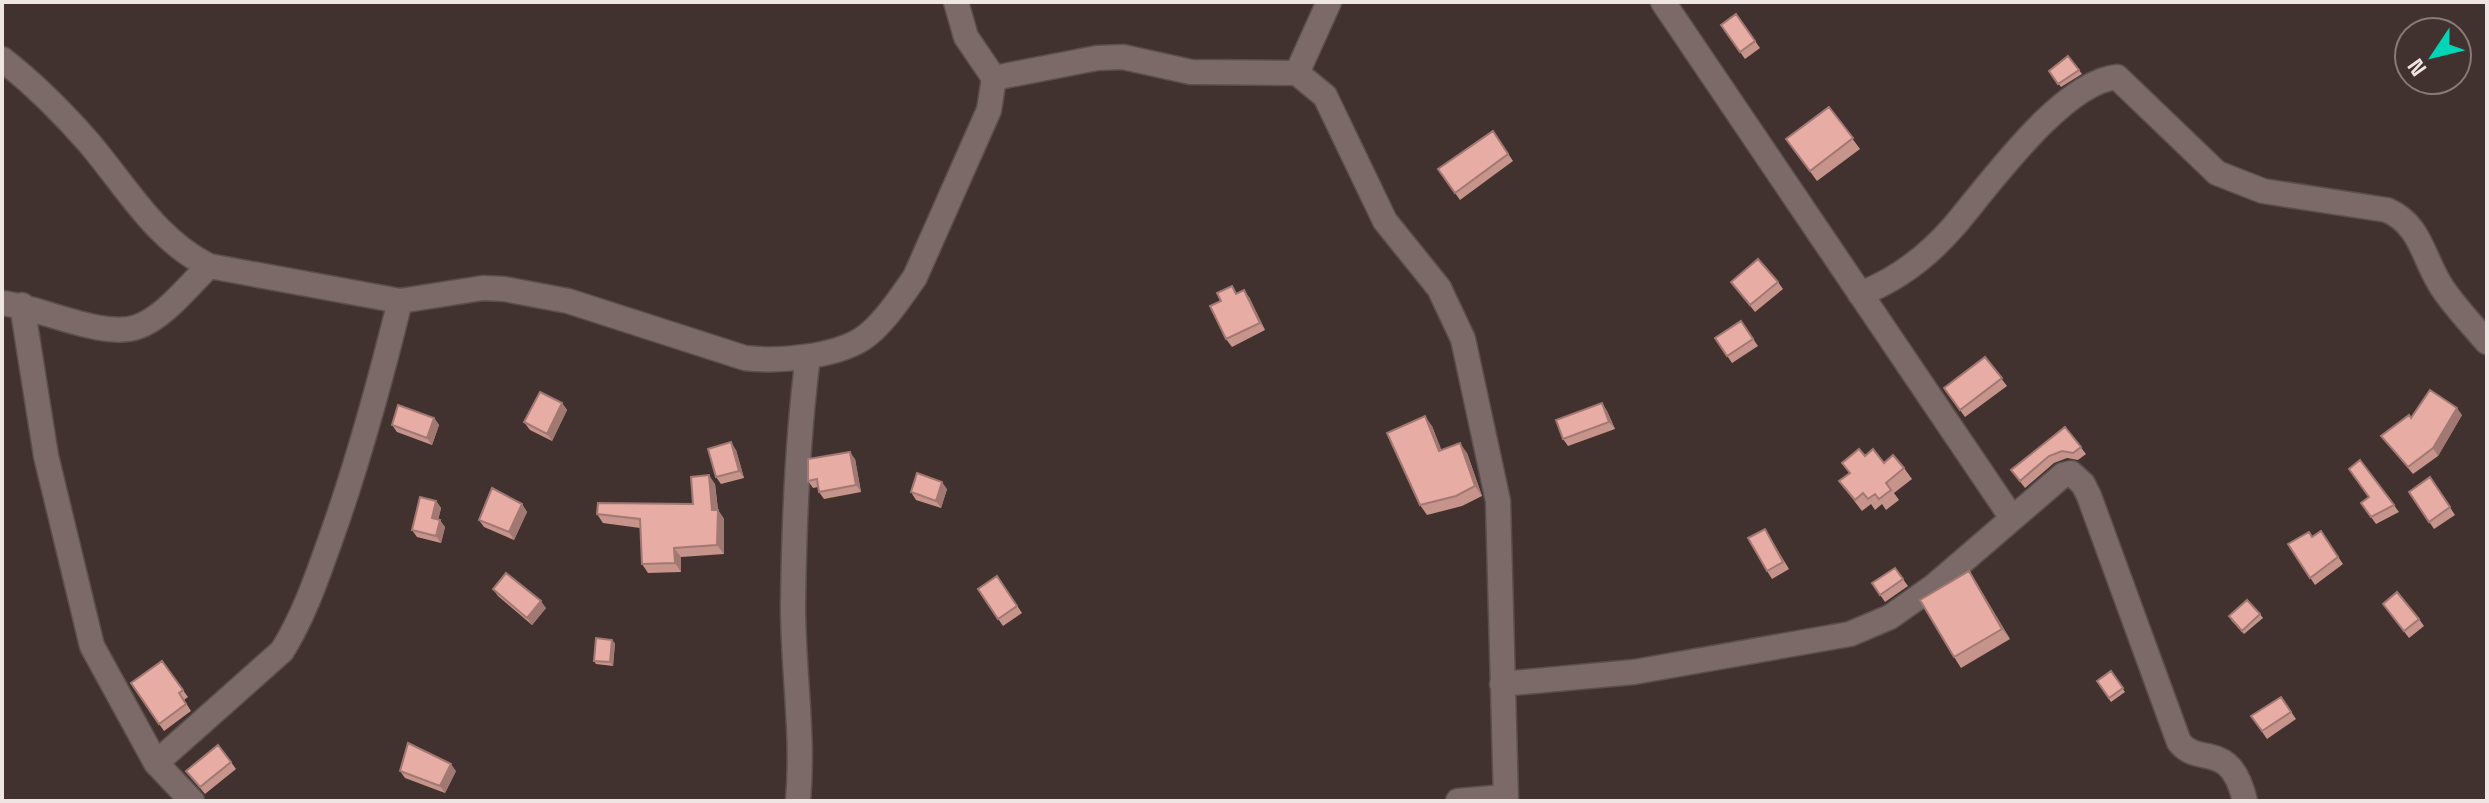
<svg xmlns="http://www.w3.org/2000/svg" width="2489" height="803" viewBox="0 0 2489 803" font-family="'Space Grotesk',sans-serif">
  <rect width="100%" height="100%" fill="#413230"/>
  <g fill="none" stroke-linecap="round" stroke-linejoin="round">
    <!-- minor casing -->
    <g stroke="#5b4f4d" stroke-width="27">
      <path id="minor" d="M 1663,2 L 2012,518
        M 2,59 C 34,84 63,113 90,144 C 127,188 156,240 209,266
        M 1297,73 L 1329,2
        M 994,78 L 1097,58 L 1123,57 L 1191,72 L 1297,73 L 1325,96 L 1385,221 L 1439,288 L 1463,339 L 1498,501 L 1506,801
        M 1860,294 C 1897,280 1929,255 1955,225 C 1989,185 2062,82 2117,77 L 2217,173 L 2263,191 L 2387,210 C 2422,225 2423,260 2443,289 C 2456,308 2472,325 2487,342
        M 2,303 C 40,307 102,339 137,327 C 164,318 189,285 209,266 L 400,301 L 483,288 L 504,289 L 568,301 L 745,358 C 777,362 834,357 862,339 C 882,326 901,297 915,277 L 989,110 L 994,78 L 966,37 L 956,2
        M 22,305 L 46,456 L 92,646 L 156,763 L 192,801
        M 1502,684 L 1634,672 L 1850,634 L 1890,617 L 1934,586 L 2063,475 L 2071,473 L 2083,484 L 2089,496 L 2179,742 C 2199,768 2230,738 2245,801
        M 156,763 L 282,651 C 304,616 317,577 331,538 C 359,460 380,382 400,301
        M 798,801 C 804,735 793,672 793,606 C 794,523 797,440 808,357
        M 1458,801 L 1504,797"/>
    </g>
    <!-- minor -->
    <use href="#minor" stroke="#7b6a68" stroke-width="24"/>
  </g>
  <!-- wall -->
  <path fill="#c7948c" d="M 1736,14 L 1760,48 L 1745,59 L 1721,25 Z
    M 2068,56 L 2082,74 L 2061,87 L 2049,71 Z
    M 1829,107 L 1860,149 L 1817,181 L 1786,139 Z
    M 1493,131 L 1513,161 L 1460,200 L 1438,169 Z
    M 1731,282 L 1778,282 L 1783,289 L 1755,312 Z
    M 1237,293 L 1249,297 L 1265,330 L 1232,347 L 1226,339 Z
    M 1741,321 L 1758,346 L 1732,363 L 1715,338 Z
    M 1985,357 L 2007,386 L 1965,417 L 1944,388 Z
    M 562,403 L 567,410 L 552,441 L 530,430 L 524,422 Z
    M 1602,403 L 1607,411 L 1615,429 L 1568,446 L 1563,439 Z
    M 2462,415 L 2438,456 L 2413,474 L 2381,436 L 2411,418 Z
    M 434,418 L 439,425 L 432,445 L 397,432 L 392,425 Z
    M 1432,426 L 1441,450 L 1467,453 L 1482,496 L 1462,506 L 1427,515 L 1420,505 Z
    M 2065,427 L 2086,454 L 2078,460 L 2067,458 L 2054,463 L 2025,488 L 2011,470 Z
    M 736,450 L 744,478 L 721,484 L 716,477 Z
    M 1865,456 L 1904,468 L 1912,479 L 1894,493 L 1899,500 L 1886,510 L 1882,504 L 1875,510 L 1871,504 L 1862,511 L 1839,481 L 1849,473 L 1842,463 Z
    M 855,459 L 861,492 L 824,499 L 819,492 L 818,487 L 813,488 L 808,481 Z
    M 2360,460 L 2399,512 L 2376,524 L 2361,503 L 2369,497 Z
    M 2430,477 L 2455,515 L 2434,529 L 2409,492 Z
    M 715,484 L 718,510 L 724,519 L 724,554 L 681,557 L 681,572 L 648,573 L 642,564 L 640,528 L 603,523 L 597,514 L 693,504 Z
    M 947,489 L 941,508 L 916,500 L 911,492 Z
    M 436,501 L 441,508 L 438,520 L 445,527 L 441,543 L 417,537 L 412,530 Z
    M 522,504 L 527,512 L 514,540 L 484,527 L 479,520 Z
    M 1765,529 L 1789,569 L 1772,579 L 1767,571 Z
    M 2321,531 L 2343,564 L 2315,585 L 2288,544 L 2312,537 Z
    M 1895,568 L 1908,586 L 1885,602 L 1872,583 Z
    M 1969,571 L 2010,639 L 1961,668 L 1954,657 Z
    M 997,576 L 1022,613 L 1003,626 L 978,589 Z
    M 493,589 L 546,608 L 532,625 L 498,596 Z
    M 2383,604 L 2419,619 L 2424,626 L 2409,638 Z
    M 2260,614 L 2263,618 L 2244,634 L 2231,620 Z
    M 615,643 L 613,666 L 596,664 L 594,661 Z
    M 162,661 L 188,697 L 184,700 L 191,711 L 164,731 L 131,683 Z
    M 2111,671 L 2125,692 L 2111,702 L 2097,681 Z
    M 2281,697 L 2296,719 L 2267,739 L 2251,716 Z
    M 231,762 L 236,769 L 205,794 L 186,771 Z
    M 400,771 L 456,771 L 445,793 L 405,778 Z"/>
  <!-- shaded-wall -->
  <path fill="#a27872" d="M 1244,290 L 1249,297 L 1265,330 L 1260,323 Z
    M 562,403 L 567,410 L 552,441 L 547,434 Z
    M 1602,403 L 1607,411 L 1615,429 L 1609,422 Z
    M 2457,408 L 2462,415 L 2438,456 L 2433,448 Z
    M 1425,416 L 1432,426 L 1446,461 L 1439,451 Z
    M 434,418 L 439,425 L 432,445 L 427,438 Z
    M 731,442 L 736,450 L 744,478 L 739,471 Z
    M 1460,443 L 1467,453 L 1482,496 L 1475,486 Z
    M 850,452 L 855,459 L 861,492 L 856,485 Z
    M 709,475 L 715,484 L 718,510 L 724,519 L 724,554 L 717,545 L 712,510 Z
    M 942,482 L 947,489 L 941,508 L 936,501 Z
    M 436,501 L 441,508 L 437,525 L 432,518 Z
    M 522,504 L 527,512 L 514,540 L 509,532 Z
    M 440,520 L 445,527 L 441,543 L 436,536 Z
    M 674,548 L 681,557 L 681,572 L 675,563 Z
    M 1969,571 L 1976,582 L 2010,639 L 2002,629 Z
    M 541,601 L 546,608 L 532,625 L 527,618 Z
    M 612,640 L 615,643 L 613,666 L 610,662 Z
    M 451,764 L 456,771 L 445,793 L 440,786 Z"/>
  <!-- building -->
  <path fill="#e7aca3" stroke="#a27872" stroke-width="2" d="M 1736,14 L 1755,41 L 1740,52 L 1721,25 Z
    M 2068,56 L 2079,70 L 2058,84 L 2049,71 Z
    M 1829,107 L 1853,138 L 1810,171 L 1786,139 Z
    M 1493,131 L 1508,154 L 1455,193 L 1438,169 Z
    M 1758,259 L 1778,282 L 1750,305 L 1731,282 Z
    M 1232,286 L 1236,294 L 1244,290 L 1260,323 L 1226,339 L 1210,306 L 1221,301 L 1217,293 Z
    M 1741,321 L 1753,339 L 1727,356 L 1715,338 Z
    M 1985,357 L 2002,378 L 1960,410 L 1944,388 Z
    M 2430,390 L 2457,408 L 2433,448 L 2408,467 L 2381,436 L 2409,415 L 2411,418 Z
    M 540,392 L 562,403 L 547,434 L 524,422 Z
    M 1602,403 L 1609,422 L 1563,439 L 1556,420 Z
    M 398,405 L 434,418 L 427,438 L 392,425 Z
    M 1425,416 L 1439,451 L 1460,443 L 1475,486 L 1456,496 L 1420,505 L 1387,433 Z
    M 2065,427 L 2081,447 L 2073,453 L 2062,451 L 2049,456 L 2020,481 L 2011,470 Z
    M 731,442 L 739,471 L 716,477 L 708,449 Z
    M 1859,449 L 1865,456 L 1873,449 L 1884,463 L 1893,455 L 1904,468 L 1886,483 L 1891,490 L 1879,499 L 1875,494 L 1868,499 L 1863,493 L 1855,500 L 1839,481 L 1850,473 L 1842,463 Z
    M 850,452 L 856,485 L 819,492 L 817,479 L 808,481 L 808,459 Z
    M 2360,460 L 2394,505 L 2371,517 L 2361,503 L 2369,497 L 2349,469 Z
    M 917,473 L 942,482 L 936,501 L 911,492 Z
    M 709,475 L 712,510 L 718,510 L 717,545 L 674,548 L 675,563 L 642,564 L 640,519 L 597,514 L 598,503 L 693,504 L 691,477 Z
    M 2430,477 L 2450,507 L 2429,522 L 2409,492 Z
    M 492,488 L 522,504 L 509,532 L 479,520 Z
    M 420,497 L 436,501 L 432,518 L 440,520 L 436,536 L 412,530 Z
    M 1765,529 L 1783,562 L 1767,571 L 1748,538 Z
    M 2321,531 L 2338,557 L 2310,578 L 2288,544 L 2309,532 L 2312,537 Z
    M 1895,568 L 1903,579 L 1880,595 L 1872,583 Z
    M 1969,571 L 2002,629 L 1954,657 L 1920,600 Z
    M 506,573 L 541,601 L 527,618 L 493,589 Z
    M 997,576 L 1017,606 L 998,619 L 978,589 Z
    M 2397,592 L 2419,619 L 2404,631 L 2383,604 Z
    M 2247,600 L 2260,614 L 2242,631 L 2229,616 Z
    M 596,638 L 612,640 L 610,662 L 594,661 Z
    M 162,661 L 183,690 L 179,693 L 186,704 L 159,724 L 131,683 Z
    M 2111,671 L 2123,688 L 2109,698 L 2097,681 Z
    M 2281,697 L 2291,712 L 2262,731 L 2251,716 Z
    M 408,743 L 451,764 L 440,786 L 400,771 Z
    M 218,745 L 231,762 L 200,787 L 186,771 Z"/>
  <!-- border -->
  <rect width="2489" height="803" fill="none" stroke="#efe5e3" stroke-width="8"/>
  <!-- north arrow -->
  <g transform="translate(2433 56) rotate(235)"><circle r="38" fill="#413230" stroke="#877a78" stroke-width="2"/>
  <path d="M0-6L14 30L0 20L-14 30Z" fill="#00d5b7"/>
  <text y="-12" font-size="22" font-weight="bold" text-anchor="middle" fill="#efe5e3">N</text>
  </g>
</svg>
